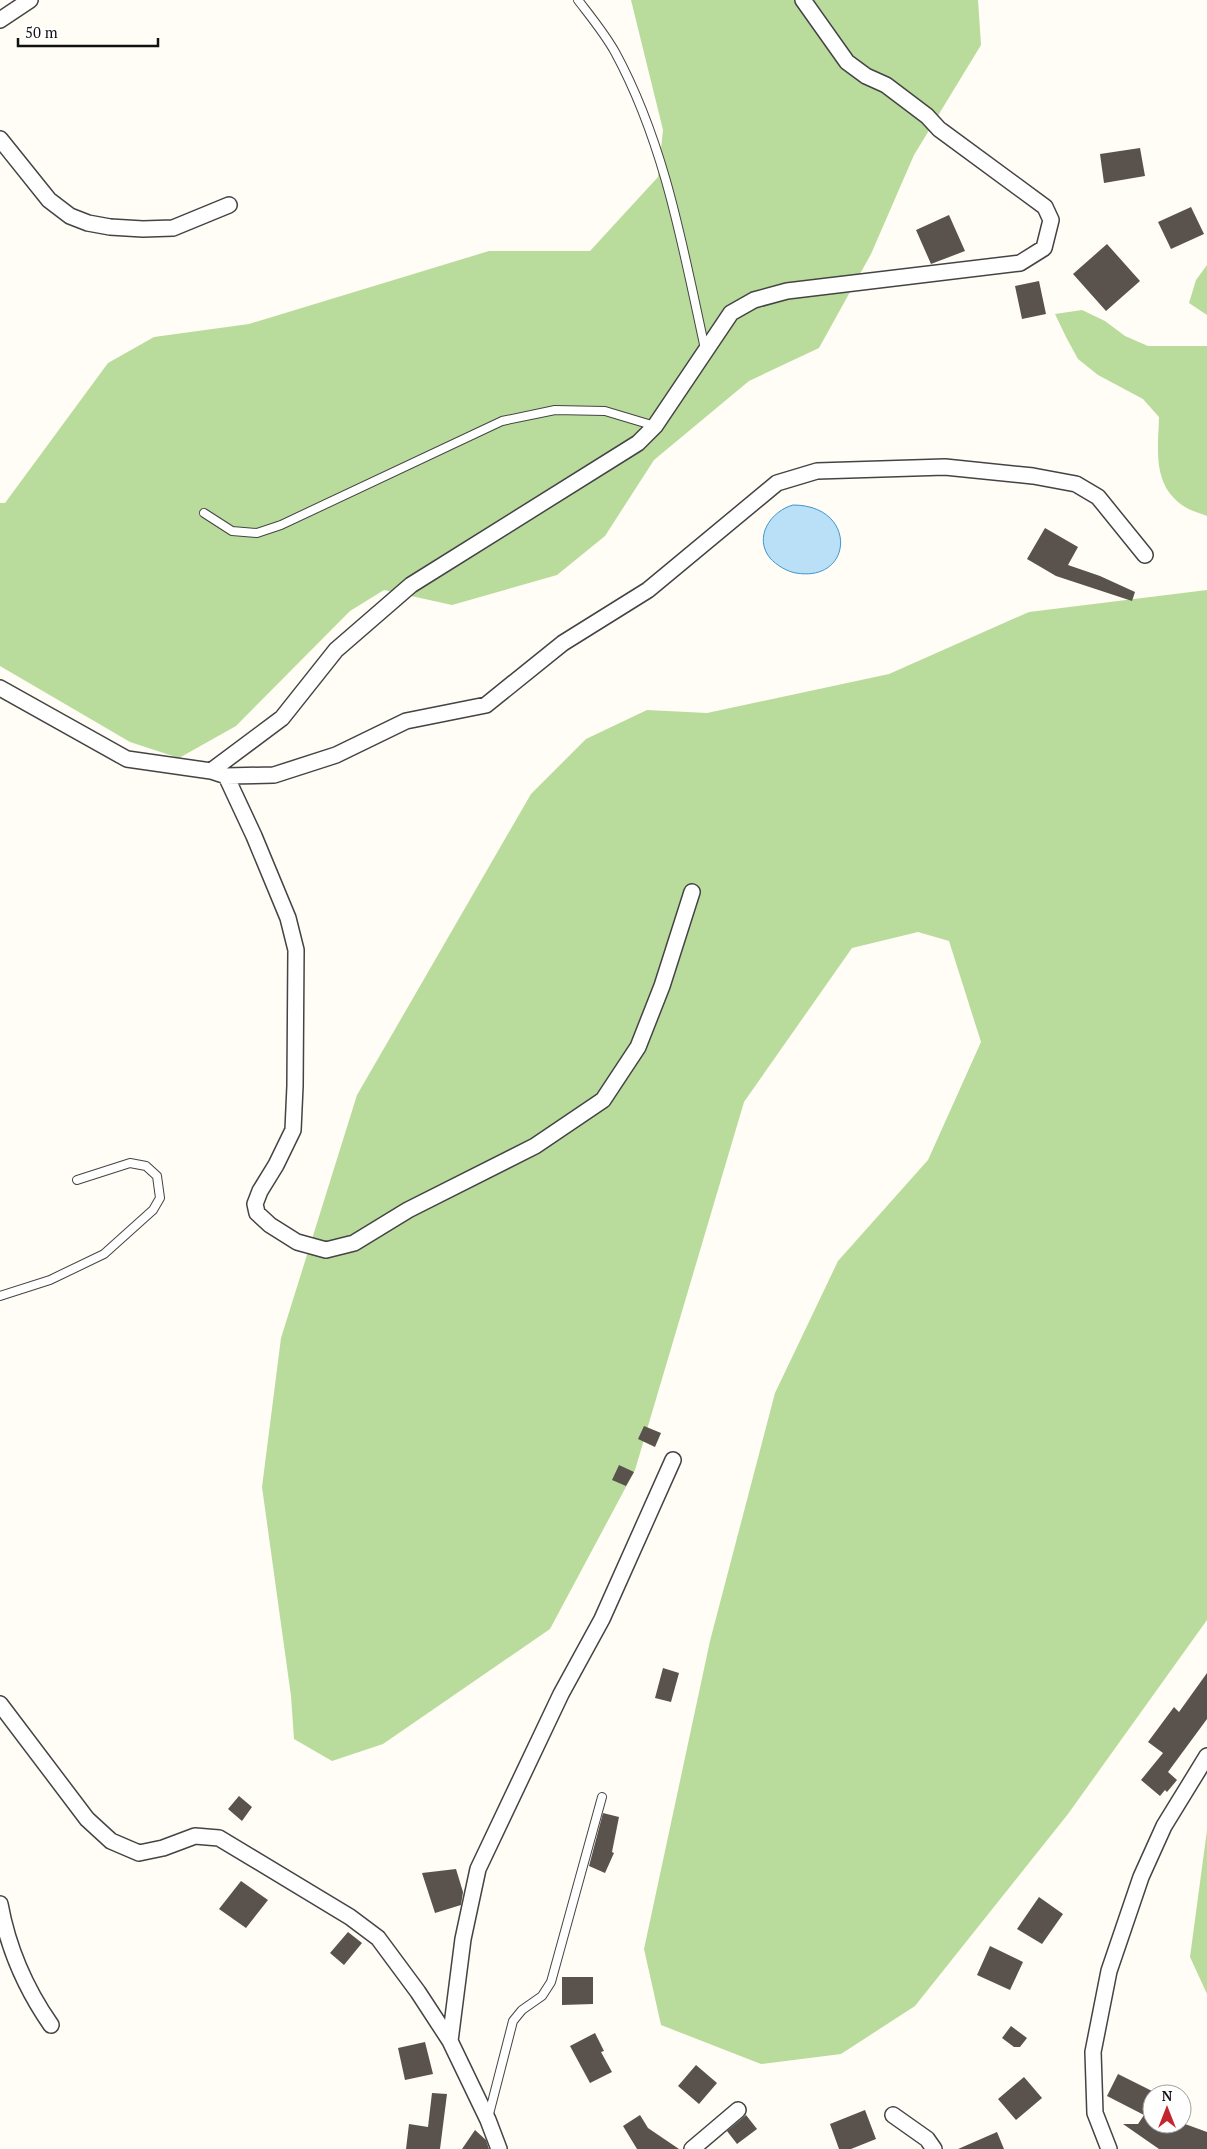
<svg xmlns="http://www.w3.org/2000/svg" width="1207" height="2149" viewBox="0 0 1207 2149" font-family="'PT Serif',serif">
  <rect width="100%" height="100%" fill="#fffdf5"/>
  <!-- forest -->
  <path fill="#b9dc9c" d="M 631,0 L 978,0 L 981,45 L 914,155 L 871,254 L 819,348 L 749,381 L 654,460 L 605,536 L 557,575 L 452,605 L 384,590 L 350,611 L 236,726 L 179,758 L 130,742 L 0,666 L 0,503 L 5,503 L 108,363 L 154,337 L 249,324 L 489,251 L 590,251 L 658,177 L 663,130 Z
    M 1207,265 L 1207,315 L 1189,303 L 1196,280 Z
    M 1082,310 L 1105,321 L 1125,336 L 1148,346 L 1207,346 L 1207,516 C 1200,513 1191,511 1185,507 C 1152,486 1158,451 1159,417 L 1143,399 L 1098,375 L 1078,359 L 1066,337 L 1055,314 Z
    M 1207,590 L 1207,1620 L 1068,1814 L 915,2006 L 841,2054 L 761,2064 L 661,2025 L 644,1949 L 710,1641 L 775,1393 L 838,1261 L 928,1160 L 981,1042 L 949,941 L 918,932 L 852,948 L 744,1102 L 635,1470 L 550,1629 L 383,1744 L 332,1761 L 294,1739 L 291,1696 L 262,1487 L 281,1338 L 357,1095 L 531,794 L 586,739 L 647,710 L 707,713 L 889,674 L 1029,612 Z
    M 1207,1830 L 1207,1994 L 1190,1957 Z"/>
  <!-- water -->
  <path fill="#b9e0f7" stroke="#3f96cf" d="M 793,505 C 858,505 854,583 796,573 C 788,572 776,565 770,558 C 753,537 771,511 793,505 Z"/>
  <!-- building -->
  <path fill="#5a524d" d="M 1140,148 L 1145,176 L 1104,183 L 1100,154 Z
    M 1191,207 L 1204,234 L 1171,249 L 1158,222 Z
    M 949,215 L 965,251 L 931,264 L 916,230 Z
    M 1107,244 L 1140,281 L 1106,311 L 1073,274 Z
    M 1039,281 L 1046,314 L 1022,319 L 1015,286 Z
    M 1045,528 L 1078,547 L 1068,565 L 1100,576 L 1135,592 L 1132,601 L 1056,576 L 1027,559 Z
    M 644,1426 L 661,1433 L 655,1447 L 638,1439 Z
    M 619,1465 L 634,1472 L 626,1486 L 612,1480 Z
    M 663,1668 L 679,1673 L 671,1702 L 655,1698 Z
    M 1207,1673 L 1207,1719 L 1168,1772 L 1177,1780 L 1167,1792 L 1165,1790 L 1160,1796 L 1141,1780 L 1163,1753 L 1148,1742 L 1174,1707 L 1179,1712 Z
    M 239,1796 L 252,1807 L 242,1821 L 228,1809 Z
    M 603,1813 L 619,1817 L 612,1852 L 614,1853 L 605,1873 L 589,1866 Z
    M 456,1869 L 463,1892 L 461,1905 L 435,1913 L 422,1873 Z
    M 241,1881 L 268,1900 L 246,1928 L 219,1909 Z
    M 1039,1897 L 1063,1914 L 1042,1944 L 1017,1929 Z
    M 348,1932 L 362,1943 L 344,1965 L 330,1953 Z
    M 990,1946 L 1023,1962 L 1010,1990 L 977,1975 Z
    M 562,1977 L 593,1977 L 593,2004 L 562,2005 Z
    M 1011,2026 L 1027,2038 L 1020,2047 L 1014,2047 L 1002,2038 Z
    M 595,2033 L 604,2051 L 601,2052 L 612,2072 L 590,2083 L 570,2046 Z
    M 425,2042 L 433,2074 L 405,2080 L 398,2048 Z
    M 696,2065 L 717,2083 L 699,2104 L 678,2086 Z
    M 1118,2074 L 1152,2091 L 1152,2124 L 1185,2124 L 1207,2132 L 1207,2149 L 1159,2149 L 1123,2124 L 1138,2124 L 1144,2115 L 1107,2096 Z
    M 1024,2077 L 1042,2098 L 1016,2120 L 998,2099 Z
    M 432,2093 L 447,2094 L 440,2149 L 406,2149 L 409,2124 L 428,2127 Z
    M 865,2110 L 876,2139 L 851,2149 L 839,2149 L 830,2124 Z
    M 640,2115 L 648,2128 L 679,2149 L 637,2149 L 623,2126 Z
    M 746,2115 L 757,2129 L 737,2144 L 727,2131 Z
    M 475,2130 L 486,2140 L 489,2149 L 462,2149 Z
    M 997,2132 L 1004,2149 L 958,2149 Z"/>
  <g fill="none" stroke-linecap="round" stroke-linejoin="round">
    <!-- service casing -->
    <g stroke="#444" stroke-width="10">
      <path id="service" d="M 578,0 C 591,17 605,34 615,52 C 665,144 683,248 705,349
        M 204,513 L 232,531 L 257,533 L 281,525 L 502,421 L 555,410 L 605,411 L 655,426
        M 0,1296 L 50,1280 L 104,1254 L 153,1210 L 160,1198 L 157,1176 L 146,1166 L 130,1163 L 77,1180
        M 488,2118 L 513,2021 L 522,2010 L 542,1996 L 551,1982 L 602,1797"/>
    </g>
    <!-- minor casing -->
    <g stroke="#444" stroke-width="18">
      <path id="minor" d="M 0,20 L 30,0
        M 0,139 L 49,200 L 70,216 L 88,223 L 110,227 L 143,229 L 173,228 L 229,205
        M 0,688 L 127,759 L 211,771 L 226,776 L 274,775 L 336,755 L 406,721 L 486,705 L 563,643 L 648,590 L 777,483 L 817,471 L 945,467 L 1033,476 L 1076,484 L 1098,497 L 1145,555
        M 211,771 L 282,718 L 336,650 L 411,585 L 638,443 L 655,426 L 731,313 L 754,300 L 787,291 L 1020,263 L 1044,248 L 1051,220 L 1045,207 L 939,129 L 927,116 L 886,85 L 866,76 L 847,62 L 803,0
        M 226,776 L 254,836 L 288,918 L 296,950 L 295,1086 L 293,1130 L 276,1165 L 260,1191 L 255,1204 L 257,1213 L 270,1225 L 297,1242 L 326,1250 L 354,1243 L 408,1210 L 535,1146 L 603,1100 L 638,1047 L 662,986 L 692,892
        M 0,1704 L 87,1819 L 111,1841 L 139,1853 L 163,1848 L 195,1836 L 219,1838 L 350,1917 L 378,1938 L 418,1992 L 450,2041 L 488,2120 L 499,2149
        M 0,1904 C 8,1948 26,1989 51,2025
        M 450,2041 L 463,1939 L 478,1869 L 561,1694 L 602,1619 L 673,1460
        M 893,2115 L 927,2139 L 934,2149
        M 692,2149 L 738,2110
        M 1109,2149 L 1095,2113 L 1093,2052 L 1109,1971 L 1141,1877 L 1164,1826 L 1207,1756"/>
    </g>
    <!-- service -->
    <use href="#service" stroke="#fff" stroke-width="8"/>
    <!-- minor -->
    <use href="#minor" stroke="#fff" stroke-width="15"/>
  </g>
  <!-- north arrow -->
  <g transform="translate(1167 2109)"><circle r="24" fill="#ffffff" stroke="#a0a0a0"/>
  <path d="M0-4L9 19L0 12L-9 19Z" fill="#c4262e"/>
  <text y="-8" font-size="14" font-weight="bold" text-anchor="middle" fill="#111111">N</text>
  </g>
  <!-- scale -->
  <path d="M18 38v8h140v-8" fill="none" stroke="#111111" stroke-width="2.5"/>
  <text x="25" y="38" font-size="15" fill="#111111" stroke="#ffffff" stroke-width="4" paint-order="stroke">50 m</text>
</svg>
